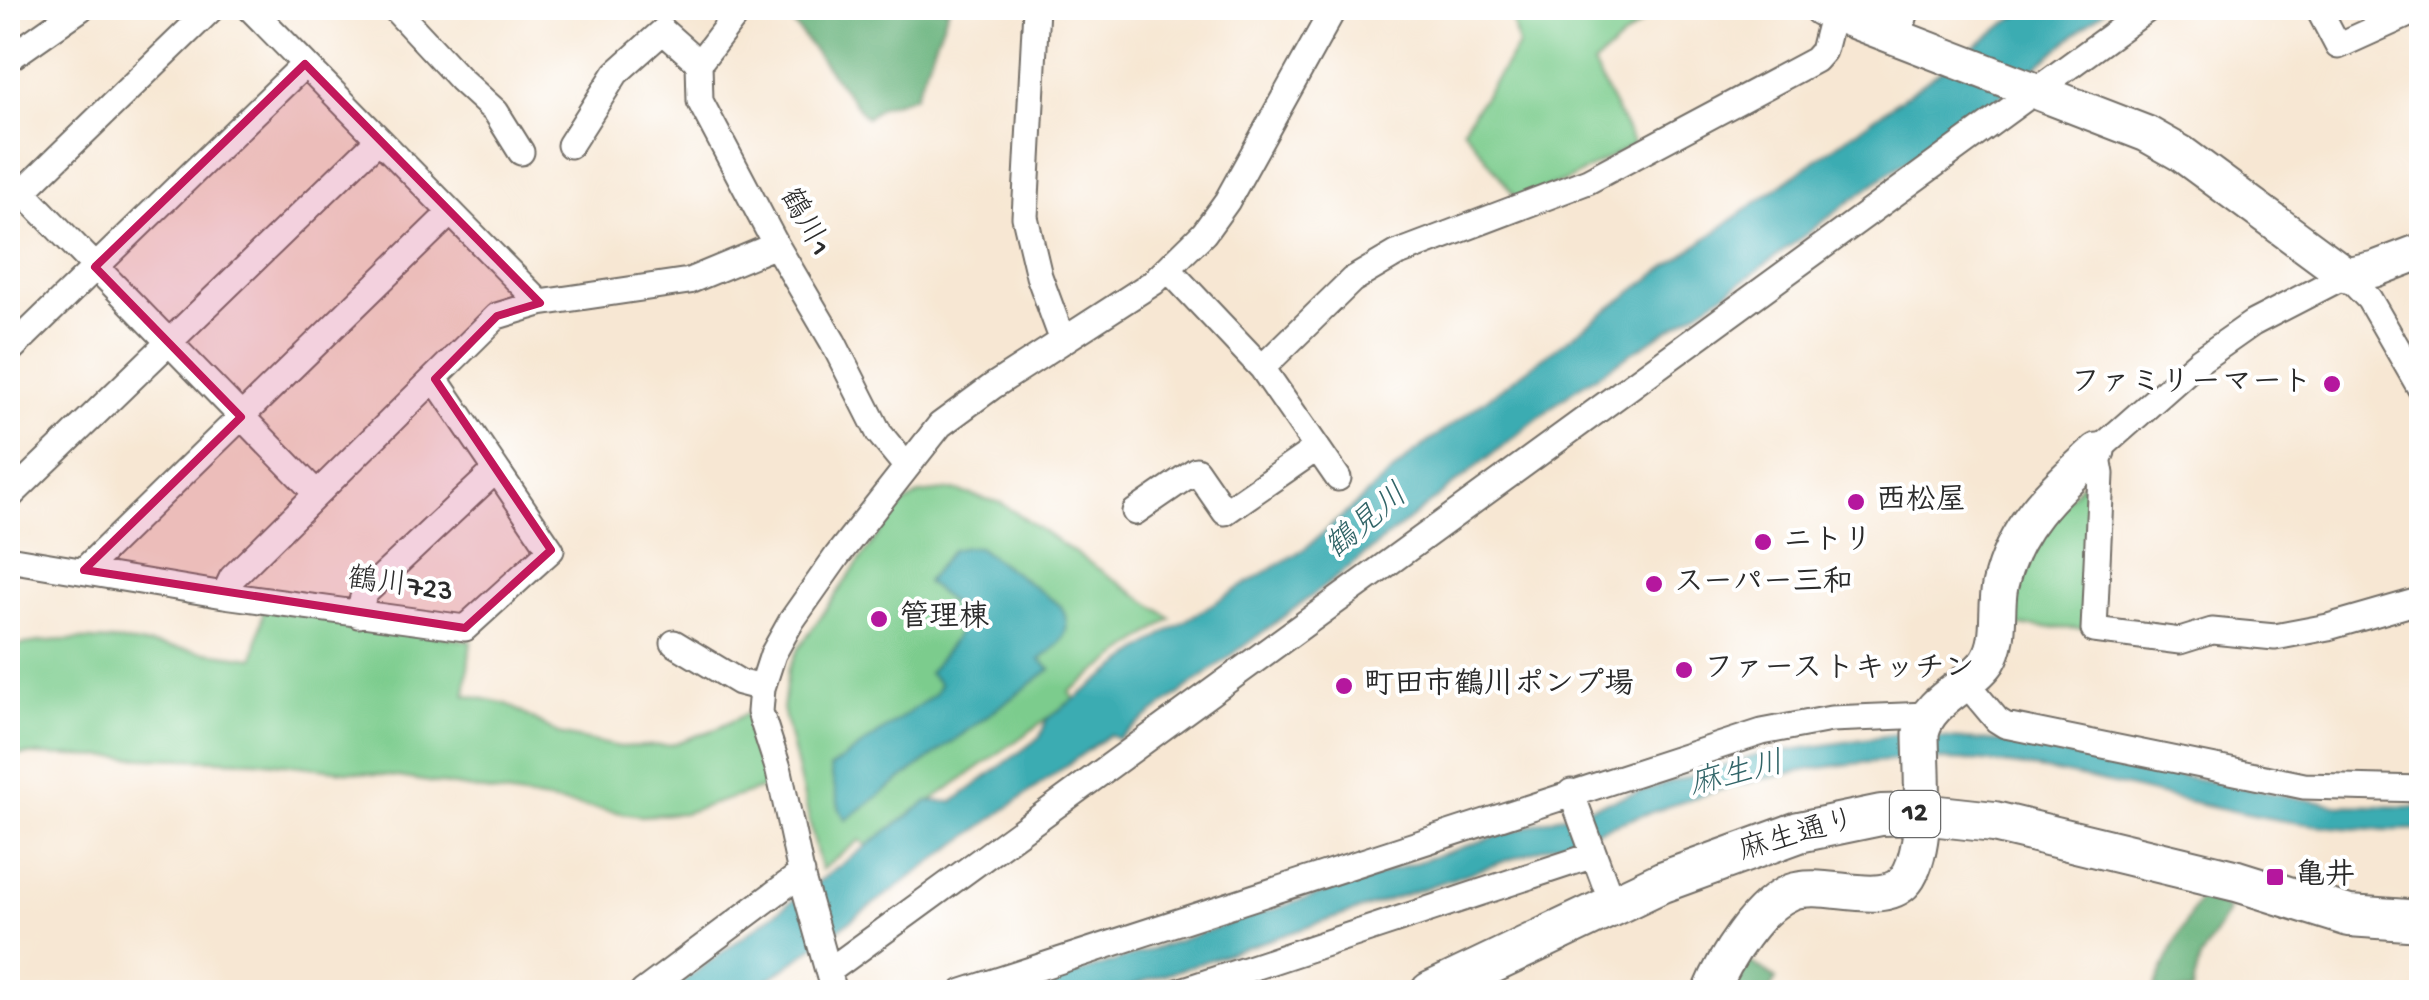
<svg xmlns="http://www.w3.org/2000/svg" width="2429" height="1000" viewBox="0 0 2429 1000" font-family="'Gochi Hand','Klee One',sans-serif">
  <rect width="100%" height="100%" fill="#fff"/>
  <filter id="ink" filterUnits="userSpaceOnUse"><feTurbulence type="fractalNoise" baseFrequency=".01" numOctaves="2"/><feDisplacementMap in="SourceGraphic" scale="20" xChannelSelector="R" yChannelSelector="G"/><feConvolveMatrix kernelMatrix="1 2 1 2 8 2 1 2 1" color-interpolation-filters="sRGB"/></filter>
  <filter id="wash" filterUnits="userSpaceOnUse"><feTurbulence type="fractalNoise" baseFrequency=".0048" numOctaves="4" result="noise"/><feDisplacementMap in="SourceGraphic" scale="40" xChannelSelector="R" yChannelSelector="G"/><feGaussianBlur stdDeviation="2.25" result="paint"/><feColorMatrix in="noise" values="0 0 0 0 0 0 0 0 0 0 0 0 0 0 0 0 0 1.4 0 .05"/><feComposite in="paint" operator="in"/></filter>
  <g filter="url(#wash)">
    <rect width="100%" height="100%" fill="#f7e7d3"/>
    <!-- green -->
    <path fill="#7bcc8d" stroke="#537c5c" stroke-width="2.5" d="M 1524,8 L 1658,8 L 1593,65 L 1634,144 L 1568,180 L 1517,199 L 1463,128 L 1518,46 L 1513,23 Z
      M 2082,483 L 2091,488 L 2084,629 L 2015,626 C 2005,561 2044,528 2082,483 Z
      M 953,490 L 1001,503 L 1171,618 L 1069,692 L 1074,699 L 1047,719 L 867,846 L 860,840 L 821,870 L 783,709 L 788,671 L 798,649 L 897,508 L 920,494 Z
      M 264,608 L 471,641 L 465,695 L 507,704 L 558,734 L 620,747 L 670,745 L 716,729 L 748,713 L 767,787 L 684,813 L 641,816 L 398,777 L 257,761 L 8,754 L 8,648 C 82,628 178,650 254,658 Z"/>
    <!-- forest -->
    <path fill="#64b078" stroke="#486e52" stroke-width="2.5" d="M 781,8 L 949,8 L 915,96 L 880,107 L 866,118 Z
      M 2202,893 L 2229,910 L 2200,959 L 2192,992 L 2153,992 L 2174,944 Z
      M 1748,960 L 1776,979 L 1769,992 L 1733,992 Z"/>
    <!-- water -->
    <path fill="#3aacb2" stroke="#326c6e" stroke-width="2.5" d="M 2028,8 L 2107,8 L 1994,102 L 1876,182 L 1742,282 L 1571,392 L 1329,583 L 1118,739 L 1109,735 L 751,992 L 668,992 L 928,801 L 953,802 L 1040,737 L 1047,719 L 1163,634 L 1307,547 L 1415,452 L 1651,278 Z
      M 965,547 L 978,547 L 1061,606 C 1075,633 1061,643 1040,660 L 1051,669 L 846,820 L 840,810 L 830,768 L 935,694 L 940,684 L 929,673 C 963,626 979,622 926,582 L 952,550 Z
      M 1897,734 L 2003,742 L 2336,805 L 2421,807 L 2421,829 C 2286,838 2158,787 2026,767 C 1921,751 1819,762 1718,790 L 1113,992 L 1021,992 L 1500,835 L 1758,755 Z"/>
  </g>
  <g filter="url(#ink)">
    <g fill="none" stroke-linecap="round" stroke-linejoin="round">
      <!-- street casing -->
      <g stroke="#726d66" stroke-width="29">
        <path id="street" d="M 250,8 L 540,303 L 689,281 L 776,245
          M 394,8 L 460,79 L 496,112 L 521,152
          M 741,8 L 699,63 L 700,101 L 776,245 L 833,342 L 879,433 L 907,467
          M 1036,8 L 1025,217 L 1039,276 L 1063,341
          M 2318,8 L 2338,46 L 2422,8
          M 1898,38 L 1907,8
          M 8,59 L 81,8
          M 570,145 L 616,73 L 663,31 L 699,63
          M 8,177 L 317,494
          M 8,206 L 212,8
          M 1169,270 L 1262,368 L 1338,478
          M 8,352 L 305,64
          M 1262,368 L 1352,280 L 1396,254 L 1588,181 L 1815,60 L 1823,51 L 1834,8
          M 2422,391 L 2369,299 L 2346,275 L 2253,323 L 2199,361 L 2097,451 L 2101,474 L 2094,630 L 2180,641 L 2212,631 L 2275,637 L 2328,627 L 2422,600
          M 8,498 L 379,139
          M 1135,512 L 1196,470 L 1225,512 L 1317,448
          M 8,559 L 224,595 L 465,628 L 551,550 L 435,379
          M 84,570 L 450,213
          M 224,595 L 232,578 L 497,316 L 540,303
          M 358,615 L 364,594 L 496,470
          M 674,643 L 739,682 L 762,688
          M 1966,683 L 1997,720 L 2005,725 L 2304,786 L 2422,789
          M 1571,792 L 1613,906
          M 829,971 L 2149,8
          M 643,992 L 802,873
          M 834,992 L 803,882 L 779,771 L 760,712 L 762,688 L 773,654 L 792,620 L 837,556 L 940,425 L 993,386 L 1154,282 L 1204,233 L 1227,201 L 1334,8
          M 963,992 L 1762,732 L 1831,719 L 1927,715
          M 1178,992 L 1594,855"/>
      </g>
      <!-- secondary casing -->
      <g stroke="#726d66" stroke-width="39">
        <path id="secondary" d="M 1821,8 L 2147,134 L 2182,154 L 2346,275 L 2375,269 L 2422,251
          M 1711,992 C 1724,960 1757,906 1791,892 C 1824,879 1887,911 1908,877 C 1929,842 1921,773 1921,733 C 1928,699 1969,688 1988,661 C 2002,639 1995,610 2000,586 C 2013,526 2054,490 2097,451"/>
      </g>
      <!-- primary casing -->
      <g stroke="#726d66" stroke-width="44">
        <path id="primary" d="M 1431,992 L 1662,882 L 1799,832 L 1881,815 L 1921,814 L 1994,822 L 2237,881 L 2349,916 L 2422,921"/>
      </g>
      <!-- street -->
      <use href="#street" stroke="#fff" stroke-width="25"/>
      <!-- secondary -->
      <use href="#secondary" stroke="#fff" stroke-width="35"/>
      <!-- primary -->
      <use href="#primary" stroke="#fff" stroke-width="40"/>
    </g>
  </g>
  <!-- marked area -->
  <path fill="#c2185b" fill-opacity="0.2" stroke="#c2185b" stroke-width="8" stroke-linejoin="round" d="M 305,64 L 540,303 L 497,316 L 435,379 L 551,550 L 465,628 L 84,570 L 241,417 L 95,267 Z"/>
  <!-- markers -->
  <g fill="#b5179e" stroke="#fff" stroke-width="4">
    <circle cx="2332" cy="384" r="10"/>
    <circle cx="1856" cy="502" r="10"/>
    <circle cx="1763" cy="542" r="10"/>
    <circle cx="1654" cy="584" r="10"/>
    <circle cx="879" cy="619" r="10"/>
    <circle cx="1684" cy="670" r="10"/>
    <circle cx="1344" cy="686" r="10"/>
    <rect x="2265" y="867" width="20" height="20" rx="5"/>
  </g>
  <g text-anchor="middle" dominant-baseline="central" stroke-width="8" stroke-linejoin="round" paint-order="stroke">
    <!-- shield labels -->
    <rect fill="#fff" stroke="#6b6b6b" stroke-width="2.5" x="1890" y="791" width="50" height="46" rx="8"/>
    <g font-size="28" font-weight="bold" fill="#2b2b2b">
      <text x="1915" y="814">12</text>
    </g>
    <!-- street labels -->
    <g font-size="30" fill="#2b2b2b" stroke="#fff">
      <text transform="translate(803 223) rotate(61)">鶴川1</text>
      <text transform="translate(400 587) rotate(7)">鶴川723</text>
      <text transform="translate(1798 837) rotate(-16)">麻生通り</text>
    </g>
    <!-- poi labels -->
    <g font-size="30" font-weight="bold" fill="#2b2b2b" stroke="#fff" text-anchor="start">
      <text x="2312" y="384" text-anchor="end">ファミリーマート</text>
      <text x="1876" y="502">西松屋</text>
      <text x="1783" y="542">ニトリ</text>
      <text x="1674" y="584">スーパー三和</text>
      <text x="899" y="619">管理棟</text>
      <text x="1704" y="670">ファーストキッチン</text>
      <text x="1364" y="686">町田市鶴川ポンプ場</text>
      <text x="2295" y="877">亀井</text>
    </g>
    <!-- water labels -->
    <g font-size="32" font-style="italic" fill="#326568" stroke="#fff">
      <text transform="translate(1368 523) rotate(-40)">鶴見川</text>
      <text transform="translate(1737 776) rotate(-14)">麻生川</text>
    </g>
  </g>
  <!-- margin -->
  <rect width="2429" height="1000" fill="none" stroke="#fff" stroke-width="40"/>
</svg>
